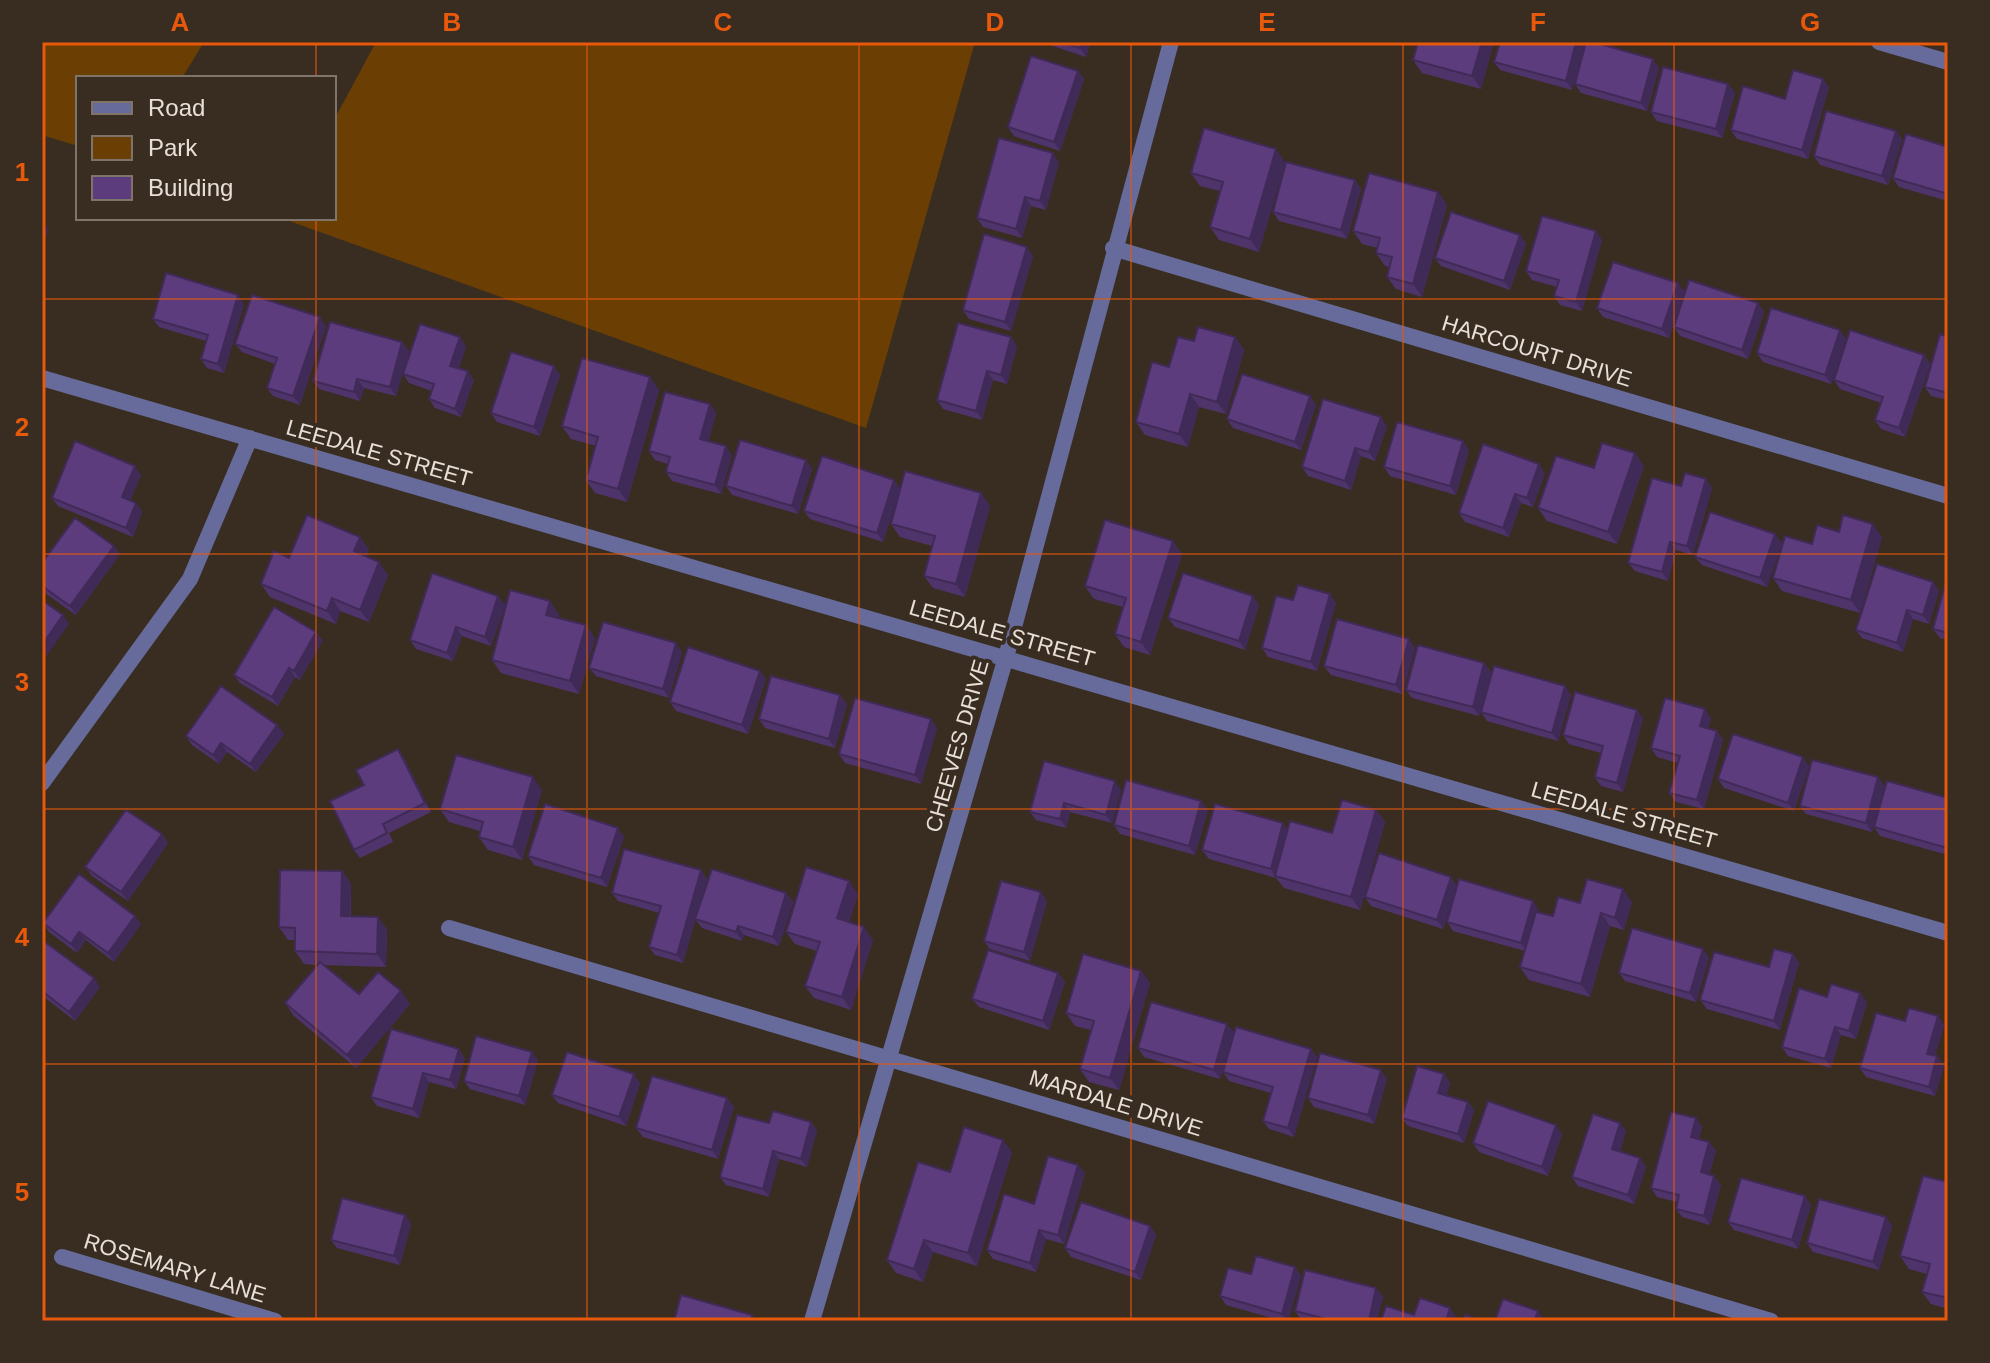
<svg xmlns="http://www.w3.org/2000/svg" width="1990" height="1363" viewBox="0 0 1990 1363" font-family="Arial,sans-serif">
  <rect width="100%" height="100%" fill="#392d21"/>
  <!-- green -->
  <path fill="#6b3f03" d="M 42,42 L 204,42 L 182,78 L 78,78 L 78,146 L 42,135 Z
    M 376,42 L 975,42 L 866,428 L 281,218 L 334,218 L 334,120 Z"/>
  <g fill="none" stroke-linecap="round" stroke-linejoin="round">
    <!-- minor -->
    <path stroke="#666b9b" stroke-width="16" d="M 1879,42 L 1948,62
      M 1113,248 L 1948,496
      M 42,378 L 1948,933
      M 42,783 L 190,579 L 250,438
      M 449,928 L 1771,1321
      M 62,1257 L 275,1321
      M 812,1321 L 1006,657 L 1171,42"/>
  </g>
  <!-- wall -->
  <path fill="#4f346b" d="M 1041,42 L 1090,42 L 1086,57 Z
    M 1494,42 L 1481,89 L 1422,73 L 1413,60 Z
    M 1500,42 L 1581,42 L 1584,46 L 1572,90 L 1500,70 L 1494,62 Z
    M 1659,68 L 1647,111 L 1581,93 L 1575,84 Z
    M 1078,71 L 1084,79 L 1060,151 L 1014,136 L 1008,127 Z
    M 1728,84 L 1735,93 L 1722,138 L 1657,121 L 1651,112 Z
    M 1829,87 L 1808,159 L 1737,139 L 1731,130 L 1785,99 Z
    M 1896,131 L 1902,139 L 1888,185 L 1820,165 L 1814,156 Z
    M 1948,147 L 1948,201 L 1899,187 L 1893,178 Z
    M 1059,162 L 1046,210 L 1031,206 L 1022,238 L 983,227 L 977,218 Z
    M 1285,162 L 1259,252 L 1219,240 L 1210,227 L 1220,191 L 1200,186 L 1191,173 Z
    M 1355,180 L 1361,189 L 1347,239 L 1279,221 L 1273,212 Z
    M 1438,192 L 1447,205 L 1422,297 L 1396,289 L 1387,277 L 1390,267 L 1385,266 L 1376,253 L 1378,248 L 1362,244 L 1353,231 Z
    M 1520,235 L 1526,244 L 1510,290 L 1441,266 L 1435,258 Z
    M 1602,240 L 1582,311 L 1560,305 L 1554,296 L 1557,287 L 1532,280 L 1526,271 Z
    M 1033,256 L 1011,331 L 969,319 L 963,310 Z
    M 1684,291 L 1669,338 L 1603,317 L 1597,308 Z
    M 1758,303 L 1764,312 L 1748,359 L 1680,336 L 1674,327 Z
    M 244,304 L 224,373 L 207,368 L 201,359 L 206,341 L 159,327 L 153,319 Z
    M 326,326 L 300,405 L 273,396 L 267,388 L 275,364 L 242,352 L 235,344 Z
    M 1235,337 L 1244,350 L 1226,414 L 1199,407 L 1188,447 L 1145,435 L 1136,422 L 1169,367 L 1194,341 Z
    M 1948,337 L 1948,400 L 1931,396 L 1925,387 Z
    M 1846,339 L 1831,384 L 1763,362 L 1757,353 Z
    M 402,342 L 409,351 L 396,396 L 364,388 L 360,401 L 319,389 L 313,381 Z
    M 466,346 L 459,368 L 474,380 L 461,417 L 435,408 L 429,399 L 432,391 L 409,383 L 403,374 Z
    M 1017,346 L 1007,384 L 993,380 L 982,420 L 943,409 L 937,400 Z
    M 1924,355 L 1930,364 L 1905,437 L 1881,429 L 1875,420 L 1881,403 L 1840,389 L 1834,380 Z
    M 554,366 L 560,375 L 540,436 L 497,422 L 491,413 Z
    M 659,390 L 627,502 L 595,493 L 586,480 L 596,446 L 571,439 L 562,426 Z
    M 1310,396 L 1316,405 L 1301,450 L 1233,428 L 1227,419 Z
    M 710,404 L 716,413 L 708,441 L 732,455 L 721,494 L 672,481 L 666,472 L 668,464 L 655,460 L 649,451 Z
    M 1387,426 L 1375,461 L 1361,456 L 1351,490 L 1308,476 L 1302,467 Z
    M 1469,450 L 1456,495 L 1390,476 L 1384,467 Z
    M 806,460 L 812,469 L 798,514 L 732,495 L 726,486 Z
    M 1644,466 L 1617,544 L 1547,521 L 1538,508 L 1594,468 Z
    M 1545,473 L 1533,507 L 1521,503 L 1509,537 L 1465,522 L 1459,513 Z
    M 141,475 L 130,501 L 136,503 L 142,512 L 133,537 L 58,506 L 52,498 Z
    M 894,480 L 900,489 L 883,542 L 810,519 L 804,511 Z
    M 1681,486 L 1712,488 L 1693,555 L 1676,550 L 1668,581 L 1635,571 L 1628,563 Z
    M 981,493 L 990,506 L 965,597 L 933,588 L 924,576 L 932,546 L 900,537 L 891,524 Z
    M 1839,532 L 1882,537 L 1860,613 L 1782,591 L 1773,578 L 1812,544 Z
    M 1782,543 L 1767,587 L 1702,565 L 1695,557 Z
    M 114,546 L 120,554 L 76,615 L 42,591 L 42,563 Z
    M 369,549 L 366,556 L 388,575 L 369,622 L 340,611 L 336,624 L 270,597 L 261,584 L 289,558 Z
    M 1182,554 L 1150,655 L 1124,647 L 1115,634 L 1123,607 L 1094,599 L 1085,586 Z
    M 1948,583 L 1948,640 L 1940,638 L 1933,629 Z
    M 1939,591 L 1929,624 L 1913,619 L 1903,652 L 1862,638 L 1856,630 Z
    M 498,596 L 505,605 L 491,646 L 462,636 L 453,661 L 416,649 L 410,640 Z
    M 1336,603 L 1317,671 L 1268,657 L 1262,648 Z
    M 1259,605 L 1245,650 L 1175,627 L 1168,618 Z
    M 559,614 L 558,618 L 595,638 L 579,694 L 501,673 L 492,660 Z
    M 323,640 L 300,680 L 295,677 L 278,706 L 240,683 L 234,675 Z
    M 1415,648 L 1402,694 L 1331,675 L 1324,666 Z
    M 682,652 L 669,698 L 596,676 L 589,668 Z
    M 1484,663 L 1491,672 L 1479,716 L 1412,698 L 1406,690 Z
    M 766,679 L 748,734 L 676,711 L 670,702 Z
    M 840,695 L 847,704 L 835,748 L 765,728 L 759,719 Z
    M 1571,695 L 1558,741 L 1487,721 L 1481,712 Z
    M 1637,710 L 1643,719 L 1623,792 L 1601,786 L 1595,777 L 1601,753 L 1569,744 L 1563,735 Z
    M 1711,718 L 1708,729 L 1717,731 L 1723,740 L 1704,809 L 1676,802 L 1669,793 L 1678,763 L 1657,757 L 1651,748 Z
    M 931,719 L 937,728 L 921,784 L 845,763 L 839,754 Z
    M 277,725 L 284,734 L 256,772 L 227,752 L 219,764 L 192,745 L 186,736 Z
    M 398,749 L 404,758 L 431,812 L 389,833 L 393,842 L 360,858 L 354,850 L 364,785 Z
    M 1809,766 L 1794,811 L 1724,788 L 1718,779 Z
    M 1878,777 L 1884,786 L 1872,832 L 1806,814 L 1800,806 Z
    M 542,790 L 522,860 L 488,850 L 479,837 L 480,831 L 449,822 L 440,809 Z
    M 1121,790 L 1112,823 L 1070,812 L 1066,828 L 1036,820 L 1030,812 Z
    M 1948,798 L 1948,855 L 1880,836 L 1874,827 Z
    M 1208,810 L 1195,855 L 1120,834 L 1114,825 Z
    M 1376,810 L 1385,822 L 1360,910 L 1284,888 L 1276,878 L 1209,859 L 1202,850 L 1287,829 L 1332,833 Z
    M 162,834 L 168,843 L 128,901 L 92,876 L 85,867 Z
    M 624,837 L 607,887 L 534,865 L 528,856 Z
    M 342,871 L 351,884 L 351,916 L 378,917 L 387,930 L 386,967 L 323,965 L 359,994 L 410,1004 L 356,1068 L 294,1016 L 285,1003 L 318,965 L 304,964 L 295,951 L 295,940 L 288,940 L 279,927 Z
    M 707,879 L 683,963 L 655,955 L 649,947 L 659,913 L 618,901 L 612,893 Z
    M 1457,886 L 1443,929 L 1371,906 L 1365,897 Z
    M 786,893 L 793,902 L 779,946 L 744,935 L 742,941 L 702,928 L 695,919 Z
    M 858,894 L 849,922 L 873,940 L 851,1010 L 814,998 L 805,986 L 817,951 L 795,944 L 786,932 Z
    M 1047,901 L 1030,961 L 990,949 L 984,941 Z
    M 1632,902 L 1624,930 L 1610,926 L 1590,997 L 1529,980 L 1520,967 L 1525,951 L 1453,931 L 1447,922 L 1539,910 L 1538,912 L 1553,916 L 1580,903 Z
    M 43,923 L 141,924 L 114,962 L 86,940 L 77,953 L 49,932 Z
    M 42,940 L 100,987 L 75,1021 L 44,997 L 42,999 Z
    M 1703,949 L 1709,958 L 1696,1002 L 1625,981 L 1619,973 Z
    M 1793,954 L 1799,963 L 1780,1030 L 1707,1009 L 1700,1000 Z
    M 1141,971 L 1150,983 L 1119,1090 L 1089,1082 L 1080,1069 L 1091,1030 L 1075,1026 L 1066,1013 Z
    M 1058,973 L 1065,982 L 1049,1030 L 979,1007 L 972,999 Z
    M 1827,997 L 1867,1002 L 1856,1039 L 1841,1035 L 1831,1068 L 1788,1056 L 1782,1047 Z
    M 1905,1021 L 1944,1025 L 1935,1056 L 1937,1056 L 1944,1065 L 1935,1096 L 1866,1077 L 1860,1068 Z
    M 391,1029 L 465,1058 L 456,1089 L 429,1082 L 419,1118 L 377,1106 L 371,1097 Z
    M 1234,1032 L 1220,1079 L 1144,1057 L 1138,1048 Z
    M 1317,1057 L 1294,1137 L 1269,1129 L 1263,1121 L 1271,1093 L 1229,1081 L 1223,1072 Z
    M 538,1060 L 525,1105 L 470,1089 L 464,1081 Z
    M 1444,1074 L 1450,1083 L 1446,1096 L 1468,1102 L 1474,1110 L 1464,1143 L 1408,1126 L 1402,1118 Z
    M 1387,1079 L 1374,1124 L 1314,1107 L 1308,1098 Z
    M 640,1083 L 626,1126 L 558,1103 L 552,1095 Z
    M 727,1098 L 734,1107 L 718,1159 L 643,1137 L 636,1128 Z
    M 1696,1118 L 1702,1127 L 1699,1139 L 1709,1142 L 1716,1151 L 1709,1175 L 1721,1185 L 1710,1225 L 1682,1217 L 1676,1209 L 1677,1202 L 1657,1197 L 1651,1188 Z
    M 811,1122 L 817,1130 L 807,1167 L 779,1159 L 769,1197 L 726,1185 L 720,1177 L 769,1123 Z
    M 1626,1131 L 1620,1152 L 1640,1158 L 1646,1167 L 1634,1204 L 1578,1186 L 1572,1177 Z
    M 1562,1134 L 1548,1176 L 1479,1152 L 1473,1143 Z
    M 1012,1152 L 977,1266 L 933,1252 L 923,1282 L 896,1273 L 887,1260 L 950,1172 Z
    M 1078,1165 L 1085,1173 L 1064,1244 L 1046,1239 L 1036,1272 L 993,1259 L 987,1250 L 1034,1204 Z
    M 1948,1182 L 1948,1309 L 1931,1304 L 1922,1292 L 1927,1274 L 1909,1269 L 1900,1256 Z
    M 1805,1196 L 1811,1205 L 1798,1249 L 1734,1230 L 1728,1222 Z
    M 405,1215 L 411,1224 L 400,1265 L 337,1248 L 331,1240 Z
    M 1886,1217 L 1892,1226 L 1879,1270 L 1813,1252 L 1807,1243 Z
    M 1150,1226 L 1156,1235 L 1141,1280 L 1071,1257 L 1065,1248 Z
    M 1295,1267 L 1301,1276 L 1288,1321 L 1283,1321 L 1226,1305 L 1220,1296 L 1251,1274 Z
    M 1383,1296 L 1377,1321 L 1305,1321 L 1301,1320 L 1295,1311 Z"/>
  <!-- shaded-wall -->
  <path fill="#402a57" d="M 1082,42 L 1090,42 L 1086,57 L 1080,48 Z
    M 1482,42 L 1494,42 L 1481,89 L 1472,76 Z
    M 1576,42 L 1581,42 L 1584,46 L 1572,90 L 1566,81 Z
    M 1653,59 L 1659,68 L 1647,111 L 1641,103 Z
    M 1078,71 L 1084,79 L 1060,151 L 1054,142 Z
    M 1823,79 L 1829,87 L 1808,159 L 1802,150 Z
    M 1728,84 L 1735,93 L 1722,138 L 1716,129 Z
    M 1896,131 L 1902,139 L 1888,185 L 1882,176 Z
    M 1276,149 L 1285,162 L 1259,252 L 1250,239 Z
    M 1053,153 L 1059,162 L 1046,210 L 1040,201 Z
    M 1355,180 L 1361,189 L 1347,239 L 1341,230 Z
    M 1438,192 L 1447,205 L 1422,297 L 1413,284 Z
    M 1025,197 L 1031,206 L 1022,238 L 1016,229 Z
    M 42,220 L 48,229 L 42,250 Z
    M 1596,231 L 1602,240 L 1582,311 L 1576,302 Z
    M 1520,235 L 1526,244 L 1510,290 L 1504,281 Z
    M 1027,247 L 1033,256 L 1011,331 L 1005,322 Z
    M 1678,283 L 1684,291 L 1669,338 L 1662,329 Z
    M 238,295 L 244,304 L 224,373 L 218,364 Z
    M 1758,303 L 1764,312 L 1748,359 L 1742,350 Z
    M 320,317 L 326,326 L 300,405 L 293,396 Z
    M 1840,330 L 1846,339 L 1831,384 L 1825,375 Z
    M 460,337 L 466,346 L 457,374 L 450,366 Z
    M 1011,337 L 1017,346 L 1007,384 L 1001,375 Z
    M 1235,337 L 1244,350 L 1226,414 L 1217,402 Z
    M 402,342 L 409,351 L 396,396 L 390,387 Z
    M 1924,355 L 1930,364 L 1905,437 L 1899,428 Z
    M 554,366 L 560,375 L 540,436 L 534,427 Z
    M 468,371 L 474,380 L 461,417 L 455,409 Z
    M 987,371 L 993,380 L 982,420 L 976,411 Z
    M 650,377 L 659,390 L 627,502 L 618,489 Z
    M 357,379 L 364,388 L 360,401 L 354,392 Z
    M 1190,394 L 1199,407 L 1188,447 L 1179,434 Z
    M 1310,396 L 1316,405 L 1301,450 L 1295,442 Z
    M 710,404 L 716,413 L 707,448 L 700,439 Z
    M 1381,417 L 1387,426 L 1375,461 L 1369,452 Z
    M 1463,441 L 1469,450 L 1456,495 L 1450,486 Z
    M 726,446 L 732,455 L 721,494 L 715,485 Z
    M 1355,448 L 1361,456 L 1351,490 L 1345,481 Z
    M 1635,453 L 1644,466 L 1617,544 L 1608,532 Z
    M 806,460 L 812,469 L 798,514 L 792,506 Z
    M 1539,464 L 1545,473 L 1533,507 L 1527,498 Z
    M 135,466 L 141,475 L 128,506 L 122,497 Z
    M 1706,479 L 1712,488 L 1693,555 L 1687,546 Z
    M 894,480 L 900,489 L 883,542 L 877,533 Z
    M 981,493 L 990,506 L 965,597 L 956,584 Z
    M 1515,494 L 1521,503 L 1509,537 L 1503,528 Z
    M 136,503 L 142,512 L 133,537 L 126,528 Z
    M 1873,524 L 1882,537 L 1860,613 L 1851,600 Z
    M 1775,534 L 1782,543 L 1767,587 L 1760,578 Z
    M 360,537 L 369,549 L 363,564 L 354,551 Z
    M 1173,541 L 1182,554 L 1150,655 L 1141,642 Z
    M 1670,542 L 1676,550 L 1668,581 L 1662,572 Z
    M 114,546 L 120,554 L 76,615 L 70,606 Z
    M 379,562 L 388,575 L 369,622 L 360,610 Z
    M 1933,582 L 1939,591 L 1929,624 L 1923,615 Z
    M 1330,594 L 1336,603 L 1317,671 L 1311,662 Z
    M 498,596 L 505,605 L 491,646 L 485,637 Z
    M 1253,596 L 1259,605 L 1245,650 L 1239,641 Z
    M 332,598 L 340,611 L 336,624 L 327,611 Z
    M 550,601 L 559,614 L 555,628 L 546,615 Z
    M 1907,610 L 1913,619 L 1903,652 L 1897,643 Z
    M 63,615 L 69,624 L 42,662 L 42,645 Z
    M 586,625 L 595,638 L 579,694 L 570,681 Z
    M 456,627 L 462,636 L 453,661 L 447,653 Z
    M 316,632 L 323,640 L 300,680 L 294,671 Z
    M 1409,639 L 1415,648 L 1402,694 L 1396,685 Z
    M 676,643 L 682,652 L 669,698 L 663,689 Z
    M 1484,663 L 1491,672 L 1479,716 L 1473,707 Z
    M 289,668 L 295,677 L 278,706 L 272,697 Z
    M 760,671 L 766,679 L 748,734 L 742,725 Z
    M 1565,686 L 1571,695 L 1558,741 L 1552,733 Z
    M 840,695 L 847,704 L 835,748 L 829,739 Z
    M 1705,709 L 1711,718 L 1706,735 L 1700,726 Z
    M 1637,710 L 1643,719 L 1623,792 L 1617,783 Z
    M 931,719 L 937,728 L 921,784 L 915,775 Z
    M 277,725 L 284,734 L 256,772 L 250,764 Z
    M 1717,731 L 1723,740 L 1704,809 L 1697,800 Z
    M 221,743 L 227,752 L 219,764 L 213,755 Z
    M 398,749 L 404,758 L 431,812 L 425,803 Z
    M 1803,757 L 1809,766 L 1794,811 L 1788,803 Z
    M 533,777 L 542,790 L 522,860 L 513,847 Z
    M 1878,777 L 1884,786 L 1872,832 L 1866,823 Z
    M 1115,781 L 1121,790 L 1112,823 L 1106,815 Z
    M 1201,801 L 1208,810 L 1195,855 L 1189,846 Z
    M 1064,803 L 1070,812 L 1066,828 L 1060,819 Z
    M 1376,810 L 1385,822 L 1360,910 L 1351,897 Z
    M 1283,823 L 1289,832 L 1275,876 L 1271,869 Z
    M 618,828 L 624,837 L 607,887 L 601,878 Z
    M 162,834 L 168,843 L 128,901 L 121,892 Z
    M 701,870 L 707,879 L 683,963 L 677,955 Z
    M 342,871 L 351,884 L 350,929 L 341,916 Z
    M 1451,877 L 1457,886 L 1443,929 L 1437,920 Z
    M 849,881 L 858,894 L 846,931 L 837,918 Z
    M 1623,889 L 1632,902 L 1624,930 L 1615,918 Z
    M 1041,892 L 1047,901 L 1030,961 L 1024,952 Z
    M 786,893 L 793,902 L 779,946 L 773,937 Z
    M 1533,901 L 1539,910 L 1527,952 L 1521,943 Z
    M 1601,913 L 1610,926 L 1590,997 L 1581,984 Z
    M 135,916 L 141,924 L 114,962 L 108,953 Z
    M 378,917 L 387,930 L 386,967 L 377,954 Z
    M 738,926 L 744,935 L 742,941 L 736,932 Z
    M 864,927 L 873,940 L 851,1010 L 842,997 Z
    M 79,932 L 86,940 L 77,953 L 71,944 Z
    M 1703,949 L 1709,958 L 1696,1002 L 1690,993 Z
    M 1793,954 L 1799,963 L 1780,1030 L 1774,1021 Z
    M 1141,971 L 1150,983 L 1119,1090 L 1110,1078 Z
    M 1058,973 L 1065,982 L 1049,1030 L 1043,1021 Z
    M 94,978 L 100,987 L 75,1021 L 69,1012 Z
    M 401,991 L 410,1004 L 356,1068 L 347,1055 Z
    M 1860,993 L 1867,1002 L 1856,1039 L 1849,1031 Z
    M 1938,1016 L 1944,1025 L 1933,1063 L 1927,1054 Z
    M 1227,1024 L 1234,1032 L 1220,1079 L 1214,1070 Z
    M 1835,1027 L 1841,1035 L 1831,1068 L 1825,1059 Z
    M 459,1049 L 465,1058 L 456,1089 L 450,1080 Z
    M 1311,1049 L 1317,1057 L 1294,1137 L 1288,1128 Z
    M 532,1052 L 538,1060 L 525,1105 L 519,1096 Z
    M 1937,1056 L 1944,1065 L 1935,1096 L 1929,1087 Z
    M 1381,1070 L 1387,1079 L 1374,1124 L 1368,1115 Z
    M 423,1073 L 429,1082 L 419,1118 L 413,1109 Z
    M 634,1074 L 640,1083 L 626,1126 L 619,1117 Z
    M 1444,1074 L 1450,1083 L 1444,1102 L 1438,1093 Z
    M 727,1098 L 734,1107 L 718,1159 L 712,1150 Z
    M 1468,1102 L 1474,1110 L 1464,1143 L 1458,1134 Z
    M 1696,1118 L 1702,1127 L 1697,1145 L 1691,1137 Z
    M 811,1122 L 817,1130 L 807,1167 L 801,1159 Z
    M 1620,1123 L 1626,1131 L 1618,1158 L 1612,1149 Z
    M 1556,1125 L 1562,1134 L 1548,1176 L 1542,1167 Z
    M 1003,1140 L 1012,1152 L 977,1266 L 968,1253 Z
    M 1709,1142 L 1716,1151 L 1707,1181 L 1701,1172 Z
    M 773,1151 L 779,1159 L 769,1197 L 763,1189 Z
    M 1640,1158 L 1646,1167 L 1634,1204 L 1628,1195 Z
    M 1078,1165 L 1085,1173 L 1064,1244 L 1058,1235 Z
    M 1714,1176 L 1721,1185 L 1710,1225 L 1704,1216 Z
    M 1805,1196 L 1811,1205 L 1798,1249 L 1792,1240 Z
    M 405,1215 L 411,1224 L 400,1265 L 394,1256 Z
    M 1886,1217 L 1892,1226 L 1879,1270 L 1873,1262 Z
    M 1150,1226 L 1156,1235 L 1141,1280 L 1135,1272 Z
    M 1039,1230 L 1046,1239 L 1036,1272 L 1030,1263 Z
    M 924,1240 L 933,1252 L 923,1282 L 914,1269 Z
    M 1295,1267 L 1301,1276 L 1288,1321 L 1287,1321 L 1282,1314 Z
    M 1376,1288 L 1383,1296 L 1377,1321 L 1369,1321 Z
    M 1450,1308 L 1456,1317 L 1455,1321 L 1446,1321 Z
    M 1538,1311 L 1544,1320 L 1544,1321 L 1534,1321 Z"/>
  <!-- building -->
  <path fill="#5c3c7c" stroke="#402a57" stroke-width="2" d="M 1060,42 L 1082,42 L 1080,48 Z
    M 1418,42 L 1482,42 L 1472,76 L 1413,60 Z
    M 1500,42 L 1576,42 L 1566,81 L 1494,62 Z
    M 1586,42 L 1593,42 L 1653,59 L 1641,103 L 1575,84 Z
    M 1031,56 L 1078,71 L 1054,142 L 1008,127 Z
    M 1663,67 L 1728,84 L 1716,129 L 1651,112 Z
    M 1793,70 L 1823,79 L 1802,150 L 1731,130 L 1743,86 L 1785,99 Z
    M 1826,111 L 1896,131 L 1882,176 L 1814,156 Z
    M 1204,128 L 1276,149 L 1250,239 L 1210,227 L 1223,182 L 1191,173 Z
    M 1906,134 L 1948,147 L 1948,194 L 1893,178 Z
    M 999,138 L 1053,153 L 1040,201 L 1025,197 L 1016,229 L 977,218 Z
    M 1286,162 L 1355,180 L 1341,230 L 1273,212 Z
    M 1369,173 L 1438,192 L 1413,284 L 1387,277 L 1392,257 L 1376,253 L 1380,238 L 1353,231 Z
    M 1451,212 L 1520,235 L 1504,281 L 1435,258 Z
    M 1542,216 L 1596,231 L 1576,302 L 1554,296 L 1559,280 L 1526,271 Z
    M 984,234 L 1027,247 L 1005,322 L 963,310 Z
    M 1613,262 L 1678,283 L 1662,329 L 1597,308 Z
    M 166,273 L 238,295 L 218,364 L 201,359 L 208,335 L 153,319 Z
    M 1689,280 L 1758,303 L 1742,350 L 1674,327 Z
    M 252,295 L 320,317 L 293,396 L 267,388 L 277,358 L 235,344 Z
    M 1771,308 L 1840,330 L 1825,375 L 1757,353 Z
    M 330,322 L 402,342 L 390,387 L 357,379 L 354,392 L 313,381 Z
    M 958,323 L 1011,337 L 1001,375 L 987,371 L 976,411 L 937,400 Z
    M 420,324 L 460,337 L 450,366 L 468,371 L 455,409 L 429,399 L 434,384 L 403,374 Z
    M 1198,327 L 1235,337 L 1217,402 L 1190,394 L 1179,434 L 1136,422 L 1152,362 L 1169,367 L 1178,337 L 1194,341 Z
    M 1850,330 L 1924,355 L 1899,428 L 1875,420 L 1883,397 L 1834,380 Z
    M 1940,334 L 1948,337 L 1948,393 L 1925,387 Z
    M 511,352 L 554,366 L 534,427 L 491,413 Z
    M 582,358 L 650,377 L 618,489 L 586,480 L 598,437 L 562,426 Z
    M 1242,374 L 1310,396 L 1295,442 L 1227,419 Z
    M 665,392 L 710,404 L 700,439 L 726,446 L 715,485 L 666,472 L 670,457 L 649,451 Z
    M 1323,399 L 1381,417 L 1369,452 L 1355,448 L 1345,481 L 1302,467 Z
    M 1397,422 L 1463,441 L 1450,486 L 1384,467 Z
    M 740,440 L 806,460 L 792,506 L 726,486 Z
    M 75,441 L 135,466 L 122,497 L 136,503 L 126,528 L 52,498 Z
    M 1602,443 L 1635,453 L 1608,532 L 1538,508 L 1556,456 L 1594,468 Z
    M 1483,444 L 1539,464 L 1527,498 L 1515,494 L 1503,528 L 1459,513 Z
    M 822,456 L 894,480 L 877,533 L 804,511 Z
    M 905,471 L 981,493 L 956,584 L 924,576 L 935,536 L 891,524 Z
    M 1685,473 L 1706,479 L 1687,546 L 1670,542 L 1662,572 L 1628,563 L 1652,478 L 1681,486 Z
    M 1710,512 L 1775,534 L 1760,578 L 1695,557 Z
    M 307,515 L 360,537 L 354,551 L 379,562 L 360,610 L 332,598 L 327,611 L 261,584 L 274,551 L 289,558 Z
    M 1843,515 L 1873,524 L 1851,600 L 1773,578 L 1785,536 L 1812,544 L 1817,525 L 1839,532 Z
    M 75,518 L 114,546 L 70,606 L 42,586 L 42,563 Z
    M 1105,520 L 1173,541 L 1141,642 L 1115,634 L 1126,598 L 1085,586 Z
    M 1877,564 L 1933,582 L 1923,615 L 1907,610 L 1897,643 L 1856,630 Z
    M 432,573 L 498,596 L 485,637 L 456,627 L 447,653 L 410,640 Z
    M 1183,573 L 1253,596 L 1239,641 L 1168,618 Z
    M 1946,582 L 1948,583 L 1948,633 L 1933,629 Z
    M 1298,585 L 1330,594 L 1311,662 L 1262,648 L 1276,596 L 1293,600 Z
    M 510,590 L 550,601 L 546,615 L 586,625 L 570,681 L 492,660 Z
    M 42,600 L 63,615 L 42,645 Z
    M 274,607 L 316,632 L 294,671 L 289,668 L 272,697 L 234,675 Z
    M 1337,619 L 1409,639 L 1396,685 L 1324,666 Z
    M 603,622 L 676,643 L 663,689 L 589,668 Z
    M 1418,645 L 1484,663 L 1473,707 L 1406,690 Z
    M 688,647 L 760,671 L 742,725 L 670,702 Z
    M 1494,666 L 1565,686 L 1552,733 L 1481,712 Z
    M 771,676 L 840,695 L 829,739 L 759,719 Z
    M 221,686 L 277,725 L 250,764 L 221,743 L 213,755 L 186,736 Z
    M 1575,692 L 1637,710 L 1617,783 L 1595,777 L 1603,746 L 1563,735 Z
    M 855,698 L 931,719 L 915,775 L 839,754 Z
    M 1665,698 L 1705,709 L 1700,726 L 1717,731 L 1697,800 L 1669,793 L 1680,756 L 1651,748 Z
    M 1733,734 L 1803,757 L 1788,803 L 1718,779 Z
    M 398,749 L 425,803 L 383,824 L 387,833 L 354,850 L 330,801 L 364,785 L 356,770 Z
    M 456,755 L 533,777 L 513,847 L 479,837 L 483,822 L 440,809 Z
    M 1812,760 L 1878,777 L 1866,823 L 1800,806 Z
    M 1044,761 L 1115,781 L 1106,815 L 1064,803 L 1060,819 L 1030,812 Z
    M 1126,780 L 1201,801 L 1189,846 L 1114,825 Z
    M 1887,781 L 1948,798 L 1948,843 L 1947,848 L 1874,827 Z
    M 1342,800 L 1376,810 L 1351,897 L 1275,876 L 1290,821 L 1332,833 Z
    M 545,804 L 618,828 L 601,878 L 528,856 Z
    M 1215,804 L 1283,823 L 1271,869 L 1202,850 Z
    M 126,810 L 162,834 L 121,892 L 85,867 Z
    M 624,849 L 701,870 L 677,955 L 649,947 L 661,906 L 612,893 Z
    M 1379,853 L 1451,877 L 1437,920 L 1365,897 Z
    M 806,867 L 849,881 L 837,918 L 864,927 L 842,997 L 805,986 L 820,942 L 786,932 Z
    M 712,869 L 786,893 L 773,937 L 738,926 L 736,932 L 695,919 Z
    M 280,870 L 342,871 L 341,916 L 378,917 L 377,954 L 295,951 L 295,928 L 279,927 Z
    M 79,874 L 135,916 L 108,953 L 79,932 L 71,944 L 43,923 Z
    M 1459,879 L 1533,901 L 1521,943 L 1447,922 Z
    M 1587,879 L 1623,889 L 1615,918 L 1601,913 L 1581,984 L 1520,967 L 1536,912 L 1553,916 L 1558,897 L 1580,903 Z
    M 1001,881 L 1041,892 L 1024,952 L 984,941 Z
    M 1632,928 L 1703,949 L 1690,993 L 1619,973 Z
    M 42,940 L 94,978 L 69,1012 L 42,991 Z
    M 1774,949 L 1793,954 L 1774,1021 L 1700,1000 L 1714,952 L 1769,967 Z
    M 988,950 L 1058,973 L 1043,1021 L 972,999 Z
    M 1083,954 L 1141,971 L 1110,1078 L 1080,1069 L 1094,1021 L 1066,1013 Z
    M 320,962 L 359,994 L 378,972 L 401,991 L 347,1055 L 285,1003 Z
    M 1831,984 L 1860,993 L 1849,1031 L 1835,1027 L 1825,1059 L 1782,1047 L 1799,988 L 1827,997 Z
    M 1151,1002 L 1227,1024 L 1214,1070 L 1138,1048 Z
    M 1909,1008 L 1938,1016 L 1927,1054 L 1937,1056 L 1929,1087 L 1860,1068 L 1876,1013 L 1905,1021 Z
    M 1236,1027 L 1311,1049 L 1288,1128 L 1263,1121 L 1273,1087 L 1223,1072 Z
    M 391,1029 L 459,1049 L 450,1080 L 423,1073 L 413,1109 L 371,1097 Z
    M 476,1036 L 532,1052 L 519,1096 L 464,1081 Z
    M 567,1052 L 634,1074 L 619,1117 L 552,1095 Z
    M 1320,1053 L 1381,1070 L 1368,1115 L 1308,1098 Z
    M 1417,1066 L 1444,1074 L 1438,1093 L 1468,1102 L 1458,1134 L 1402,1118 Z
    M 652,1076 L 727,1098 L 712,1150 L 636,1128 Z
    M 1488,1101 L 1556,1125 L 1542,1167 L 1473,1143 Z
    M 773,1111 L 811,1122 L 801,1159 L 773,1151 L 763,1189 L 720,1177 L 737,1115 L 769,1123 Z
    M 1671,1112 L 1696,1118 L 1691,1137 L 1709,1142 L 1701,1172 L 1714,1176 L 1704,1216 L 1676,1209 L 1679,1195 L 1651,1188 Z
    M 1593,1114 L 1620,1123 L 1612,1149 L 1640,1158 L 1628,1195 L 1572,1177 Z
    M 964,1127 L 1003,1140 L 968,1253 L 924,1240 L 914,1269 L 887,1260 L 918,1162 L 950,1172 Z
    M 1048,1156 L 1078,1165 L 1058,1235 L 1039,1230 L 1030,1263 L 987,1250 L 1004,1194 L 1034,1204 Z
    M 1923,1176 L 1948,1182 L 1948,1298 L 1922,1292 L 1930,1264 L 1900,1256 Z
    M 1741,1178 L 1805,1196 L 1792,1240 L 1728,1222 Z
    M 342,1198 L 405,1215 L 394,1256 L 331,1240 Z
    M 1819,1199 L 1886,1217 L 1873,1262 L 1807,1243 Z
    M 1081,1202 L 1150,1226 L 1135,1272 L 1065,1248 Z
    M 1256,1256 L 1295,1267 L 1282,1314 L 1220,1296 L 1228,1268 L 1251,1274 Z
    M 1305,1270 L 1376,1288 L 1369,1321 L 1334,1321 L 1295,1311 Z
    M 681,1295 L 752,1315 L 751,1321 L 674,1321 Z
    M 1420,1298 L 1450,1308 L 1446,1321 L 1381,1321 L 1386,1306 L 1414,1315 Z
    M 1503,1299 L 1538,1311 L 1534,1321 L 1495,1321 Z
    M 1465,1315 L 1483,1321 L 1463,1321 Z"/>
  <!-- grid -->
  <path fill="none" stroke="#e8590c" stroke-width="2" stroke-opacity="0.55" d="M 316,42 L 316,78M 587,42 L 587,1321M 859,42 L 859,1321M 1131,42 L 1131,1321M 1403,42 L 1403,1321M 1674,42 L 1674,1321M 316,218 L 316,1321M 42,299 L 1948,299M 42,554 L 1948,554M 42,809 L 1948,809M 42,1064 L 1948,1064"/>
  <g text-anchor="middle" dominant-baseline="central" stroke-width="8" stroke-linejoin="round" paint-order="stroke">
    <!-- street labels -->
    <g font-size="22" fill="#e8dfd8" stroke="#392d21">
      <text transform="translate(1537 351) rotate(17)">HARCOURT DRIVE</text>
      <text transform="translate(379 453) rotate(16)">LEEDALE STREET</text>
      <text transform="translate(1002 633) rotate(16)">LEEDALE STREET</text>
      <text transform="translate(957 746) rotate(-74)">CHEEVES DRIVE</text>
      <text transform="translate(1624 815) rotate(16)">LEEDALE STREET</text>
      <text transform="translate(1116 1103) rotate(17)">MARDALE DRIVE</text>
      <text transform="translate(175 1268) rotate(17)">ROSEMARY LANE</text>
    </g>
  </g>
  <!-- border -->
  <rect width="1990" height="1363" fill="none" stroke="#392d21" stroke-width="88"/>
  <!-- legend -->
  <rect x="76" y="76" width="260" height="144" fill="#392d21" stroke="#7f746a" stroke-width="2"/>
  <rect x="92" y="102" width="40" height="12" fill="#666b9b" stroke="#7f746a" stroke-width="2"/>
  <text x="148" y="116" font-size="24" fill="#e8dfd8">Road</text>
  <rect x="92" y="136" width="40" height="24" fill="#6b3f03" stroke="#7f746a" stroke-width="2"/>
  <text x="148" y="156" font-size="24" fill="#e8dfd8">Park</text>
  <rect x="92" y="176" width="40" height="24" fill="#5c3c7c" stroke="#7f746a" stroke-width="2"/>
  <text x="148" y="196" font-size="24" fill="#e8dfd8">Building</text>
  <rect x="44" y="44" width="1902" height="1275" fill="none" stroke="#e8590c" stroke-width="3"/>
  <g font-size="26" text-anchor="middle" font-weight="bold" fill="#e8590c">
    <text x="180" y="31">A</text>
    <text x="452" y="31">B</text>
    <text x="723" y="31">C</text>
    <text x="995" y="31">D</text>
    <text x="1267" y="31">E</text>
    <text x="1538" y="31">F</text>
    <text x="1810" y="31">G</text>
    <text x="22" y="181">1</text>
    <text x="22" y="436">2</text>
    <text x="22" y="691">3</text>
    <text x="22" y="946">4</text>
    <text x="22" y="1201">5</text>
  </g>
</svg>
